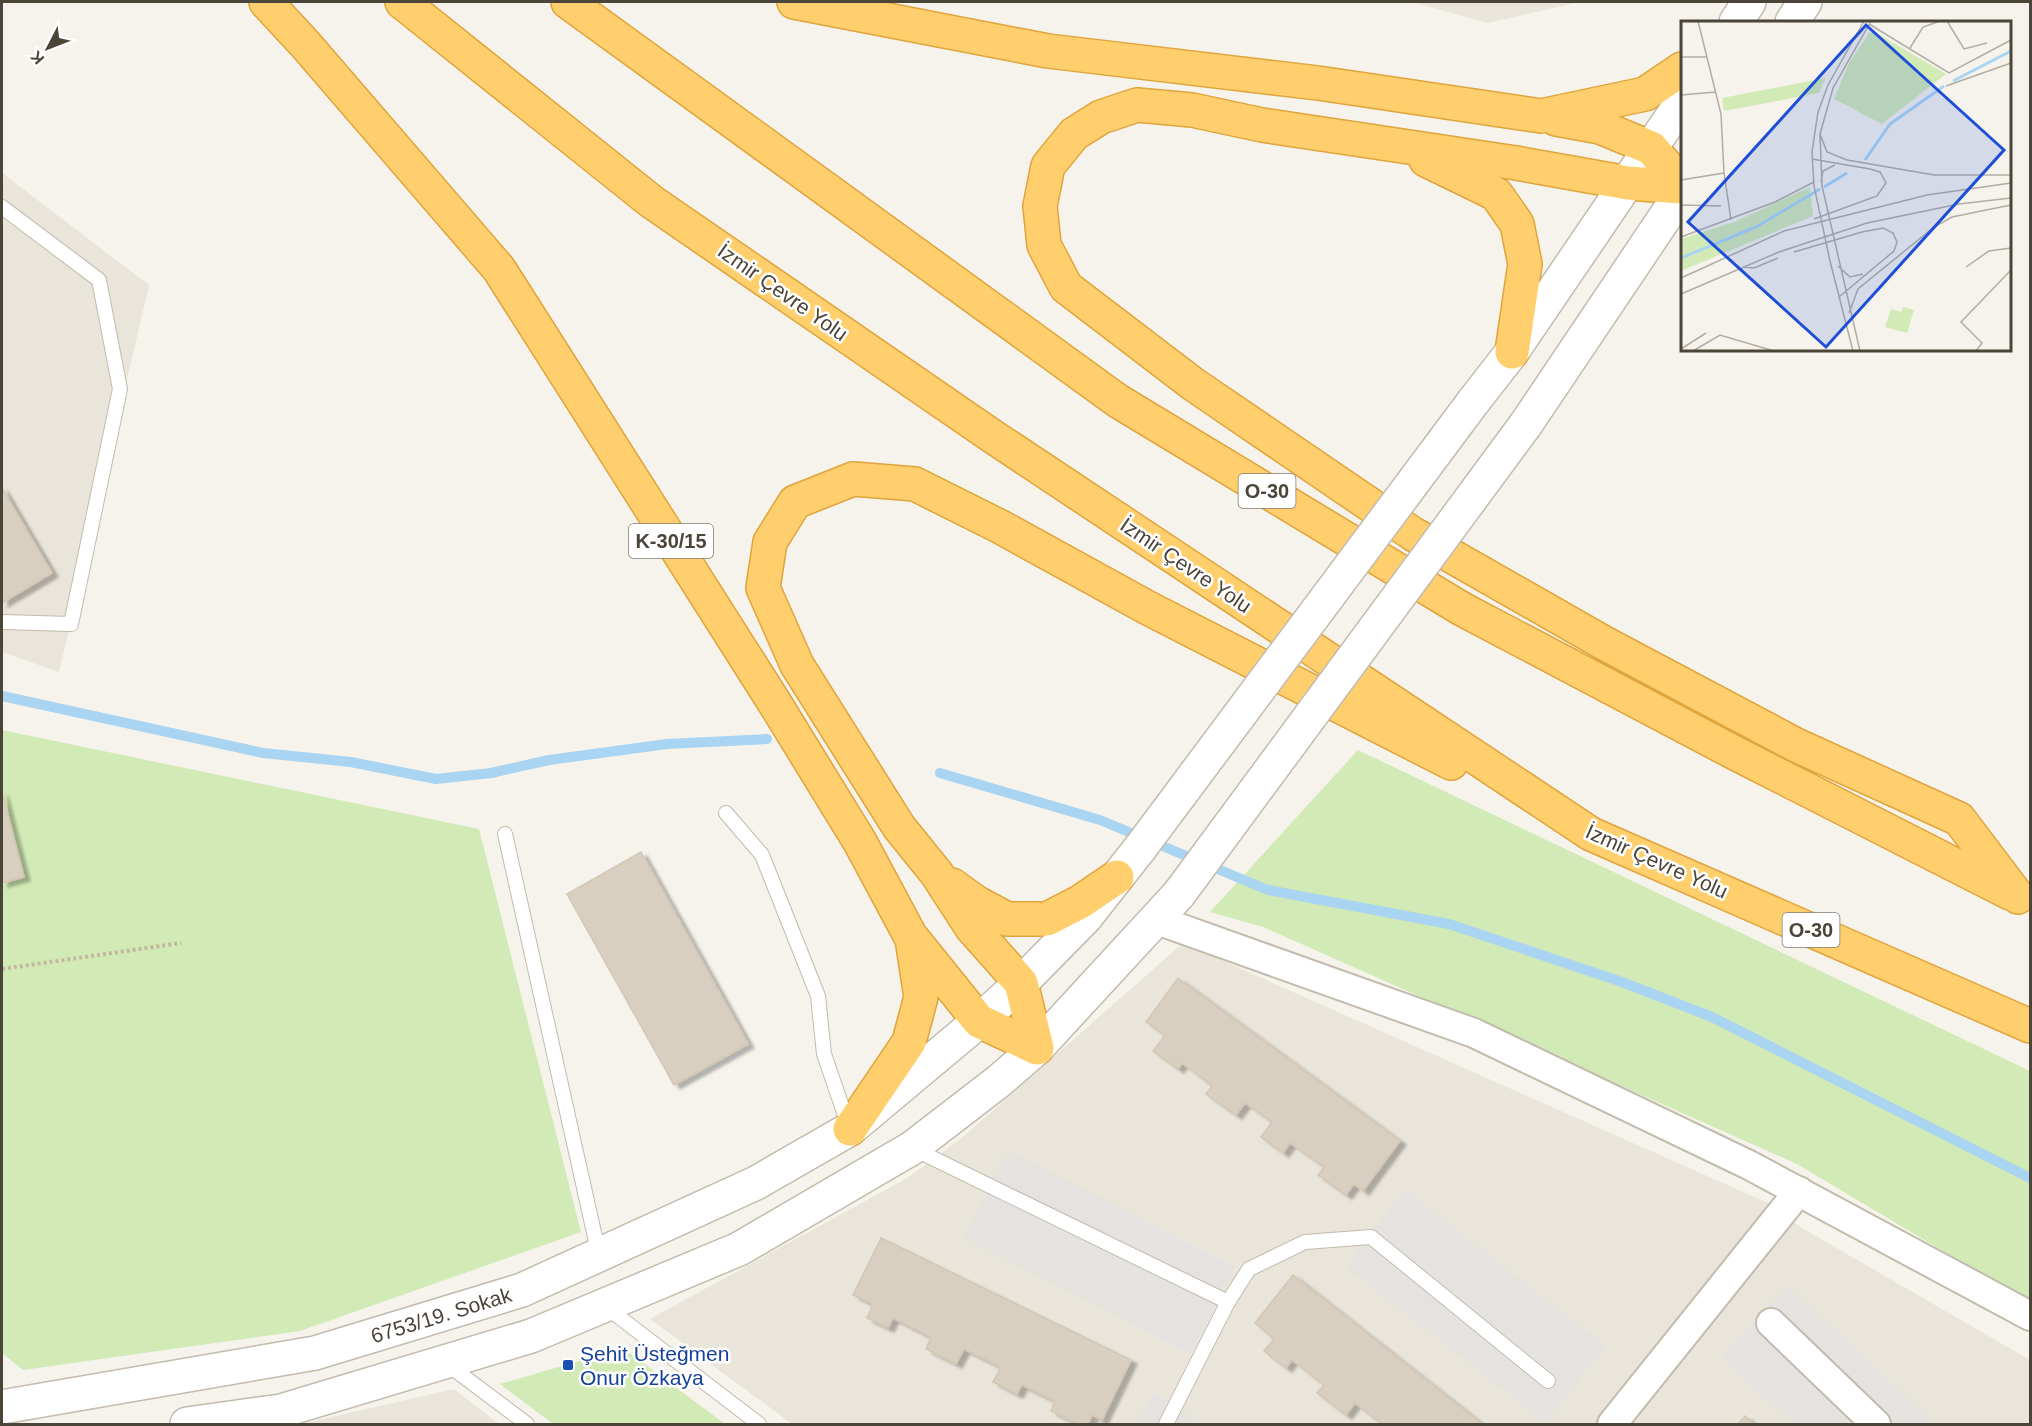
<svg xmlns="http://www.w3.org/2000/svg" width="2032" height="1426" viewBox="0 0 2032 1426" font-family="Helvetica,sans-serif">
  <defs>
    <filter id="shadow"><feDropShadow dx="6" dy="4" stdDeviation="1.5" flood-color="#0004"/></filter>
  </defs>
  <rect width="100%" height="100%" fill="#f6f3ec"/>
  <!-- residential -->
  <path fill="#eae5da" d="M 1412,2 L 1580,2 L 1488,23 Z
    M 2,173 L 149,285 L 59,672 L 2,652 Z
    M 1183,943 L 1768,1203 L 1802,1228 L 2030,1360 L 2030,1424 L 792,1424 L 650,1319 L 909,1177 L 964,1136 Z
    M 454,1389 L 499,1424 L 301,1424 Z"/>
  <!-- green -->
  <path fill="#d2eab5" d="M 2,730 L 479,829 L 581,1232 L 300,1331 L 23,1370 L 2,1353 Z
    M 1358,750 L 2030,1071 L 2030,1303 L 1797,1164 L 1263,927 L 1210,912 Z
    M 623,1348 L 725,1424 L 553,1424 L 500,1384 Z"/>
  <!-- parking -->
  <path fill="#e5e3e0" d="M 1009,1150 L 1235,1267 L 1190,1354 L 964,1238 Z
    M 1405,1189 L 1606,1346 L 1546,1423 L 1345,1267 Z
    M 1787,1285 L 1937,1424 L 1793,1424 L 1721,1357 Z
    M 1154,1393 L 1206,1424 L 1134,1424 Z"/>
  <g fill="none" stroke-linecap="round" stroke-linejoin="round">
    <!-- stream -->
    <path stroke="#a9d4f2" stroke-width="10" d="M 2,696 L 263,753 L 351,762 L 436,779 L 491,773 L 549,760 L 667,744 L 767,739
      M 940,773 L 1100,820 L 1268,890 L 1449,924 L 1619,981 L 1712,1017 L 2030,1178"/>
  </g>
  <!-- building -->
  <path fill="#d8cfc1" stroke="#d3c7b4" stroke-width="1.5" filter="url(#shadow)" d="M 2,488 L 52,573 L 2,603 Z
    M 2,792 L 24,877 L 2,883 Z
    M 641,852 L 748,1044 L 674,1085 L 567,894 Z
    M 1178,978 L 1400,1141 L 1363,1191 L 1354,1184 L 1346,1195 L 1318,1175 L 1324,1167 L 1290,1143 L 1283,1153 L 1261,1137 L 1272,1122 L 1245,1103 L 1236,1115 L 1206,1094 L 1212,1086 L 1182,1063 L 1178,1069 L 1153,1051 L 1165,1035 L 1146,1022 Z
    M 881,1238 L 1131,1360 L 1102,1420 L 1092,1415 L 1088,1424 L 1078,1424 L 1051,1411 L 1055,1401 L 1022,1385 L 1017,1394 L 993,1382 L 1001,1367 L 964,1349 L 956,1364 L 926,1349 L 931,1337 L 893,1318 L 888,1328 L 867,1318 L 873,1304 L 853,1295 Z
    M 1293,1275 L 1482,1424 L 1382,1424 L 1355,1403 L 1346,1415 L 1317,1393 L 1324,1385 L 1292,1360 L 1286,1368 L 1264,1351 L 1274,1339 L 1255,1323 Z
    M 1745,1416 L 1754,1424 L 1738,1424 Z"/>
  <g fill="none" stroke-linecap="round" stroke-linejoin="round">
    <!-- service casing -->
    <g stroke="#c2bbae" stroke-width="16">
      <path id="service" d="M 2,207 L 99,280 L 120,389 L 71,624 L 2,622
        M 726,813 L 762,855 L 818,996 L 824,1054 L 849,1127
        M 505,834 L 599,1255
        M 914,1149 L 1228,1302
        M 606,1307 L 759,1424
        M 447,1364 L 527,1424
        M 1166,1424 L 1228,1302 L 1249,1269 L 1305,1242 L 1371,1237 L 1548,1381"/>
    </g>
    <!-- minor casing -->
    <g stroke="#c2bbae" stroke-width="32">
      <path id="minor" d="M 1157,920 L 1474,1033 L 1749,1165 L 2030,1316
        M 1771,1323 L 1876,1424
        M 1612,1424 L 1799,1191"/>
    </g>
    <!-- tertiary casing -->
    <g stroke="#c2bbae" stroke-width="36">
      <path id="tertiary" d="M 1736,22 L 1749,2
        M 1792,22 L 1805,2
        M 1473,402 L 1512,352 L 1682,102
        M 1526,424 L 1682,192
        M 2,1407 L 315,1353 L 522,1290 L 756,1183 L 850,1129 L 979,1021 L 1021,983 L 1085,918 L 1141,847
        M 187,1424 L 281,1411 L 531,1336 L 739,1249 L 912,1148 L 999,1081 L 1037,1048 L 1179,894"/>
    </g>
    <!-- motorway casing -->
    <g stroke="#e0a43c" stroke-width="36">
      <path id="motorway" d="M 266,2 L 305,44 L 499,269 L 774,702 L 860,842 L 912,939 L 921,997 L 909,1042 L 850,1129
        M 402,2 L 652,202 L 992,436 L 1591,834 L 2030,1026
        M 568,2 L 1118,401 L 1462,609 L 1735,753 L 2010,893
        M 794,2 L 1048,51 L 1318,83 L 1541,116 L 1645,94 L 1682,69
        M 1556,119 L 1600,127 L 1651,148 L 1682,184
        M 1426,160 L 1496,194 L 1517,224 L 1525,264 L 1512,352
        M 1682,187 L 1628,183 L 1516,163 L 1262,125 L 1192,110 L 1137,105 L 1101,117 L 1074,134 L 1048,166 L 1040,206 L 1044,245 L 1066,287 L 1193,384 L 1413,534 L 1604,643 L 1796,745 L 1959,819 L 2018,897
        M 952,885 L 977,903 L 1007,919 L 1047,919 L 1080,902 L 1117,877
        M 913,939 L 979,1021 L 1037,1048
        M 1037,1048 L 1021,983 L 972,928 L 937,874 L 899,827 L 797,665 L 763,588 L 770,542 L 795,502 L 853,479 L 915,484 L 999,526 L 1148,608 L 1451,763"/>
    </g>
    <!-- path -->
    <path stroke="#c4b79f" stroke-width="4" stroke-dasharray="3 3" stroke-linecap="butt" d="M 2,969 L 181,943"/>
    <!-- service -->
    <use href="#service" stroke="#fff" stroke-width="14"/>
    <!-- minor -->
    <use href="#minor" stroke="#fff" stroke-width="28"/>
    <!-- tertiary -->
    <use href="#tertiary" stroke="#fff" stroke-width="33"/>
    <!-- motorway -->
    <use href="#motorway" stroke="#ffcf6e" stroke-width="33"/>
    <!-- tertiary-bridge casing -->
    <g stroke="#c2bbae" stroke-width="36" stroke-linecap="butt">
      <path id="tertiary-bridge" d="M 1141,847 L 1473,402
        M 1179,894 L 1526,424"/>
    </g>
    <!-- tertiary-bridge -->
    <use href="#tertiary-bridge" stroke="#fff" stroke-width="33"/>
  </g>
  <!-- markers -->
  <rect fill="#1a4fb4" stroke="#fff" stroke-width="2" x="562" y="1359" width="12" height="12" rx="3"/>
  <g text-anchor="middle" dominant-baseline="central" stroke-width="5" stroke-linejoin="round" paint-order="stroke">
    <!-- shield labels -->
    <g fill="#fff" stroke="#817c74" stroke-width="1.5">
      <rect x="1238.5" y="474" width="57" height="34" rx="4.5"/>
      <rect x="629" y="524" width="84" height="34" rx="4.5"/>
      <rect x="1782.5" y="913" width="57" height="34" rx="4.5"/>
    </g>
    <g font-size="20" font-weight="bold" fill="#4b4439">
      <text x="1267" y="491">O-30</text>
      <text x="671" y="541">K-30/15</text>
      <text x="1811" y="930">O-30</text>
    </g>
    <!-- street labels -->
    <g font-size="21" fill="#4b4439" stroke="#fff">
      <text transform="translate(783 292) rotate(35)">İzmir Çevre Yolu</text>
      <text transform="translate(1186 565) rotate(34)">İzmir Çevre Yolu</text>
      <text transform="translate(1657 861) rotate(24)">İzmir Çevre Yolu</text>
      <text transform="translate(441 1315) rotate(-17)">6753/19. Sokak</text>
    </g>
    <!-- transit labels -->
    <g font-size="21" fill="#164399" stroke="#fff" text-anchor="start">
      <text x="580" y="1353">Şehit Üsteğmen<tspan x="580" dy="24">Onur Özkaya</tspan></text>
    </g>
  </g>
  <!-- overview -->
  <g transform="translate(1681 21)">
    <rect width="330" height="330" fill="#f6f3ec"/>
    <path d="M 194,11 L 265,53 L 201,103 L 153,78 L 168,42 L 188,12 ZM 145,57 L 138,72 L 43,90 L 41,77 ZM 129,166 L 132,195 L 0,250 L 0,218 L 53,201 ZM 222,286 L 233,289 L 226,312 L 204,306 L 210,288 L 220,291 Z" fill="#d2eab5"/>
    <path fill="none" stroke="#a9d4f2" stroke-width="3" d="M 272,60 L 330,30M 184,139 L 209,103 L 263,65M 143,166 L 166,152M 0,237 L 75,206 L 139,168"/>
    <path fill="none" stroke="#b2ada4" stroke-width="1.5" d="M 17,0 L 40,93 L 43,152 L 50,199M 266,0 L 283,28 L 306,22M 188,3 L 268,52 L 330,19M 229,27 L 242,6 L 259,0M 0,36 L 26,36M 265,65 L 330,42M 0,74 L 35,71M 139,113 L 146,131 L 166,139 L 253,154 L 330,154M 131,138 L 189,148 L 199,151 L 205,162 L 196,175 L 133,198M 0,159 L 43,152M 140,161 L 142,150 L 154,144M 0,184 L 40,185M 0,216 L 94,181 L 133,161M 113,231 L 181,211 L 202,207 L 212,212 L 216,221 L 213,230 L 158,276M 157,245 L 169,256 L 182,253M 62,246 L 73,247 L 97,237M 285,246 L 308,230 L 330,227M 0,257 L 103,210 L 246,174 L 330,162M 0,273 L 98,231 L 186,202 L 278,183 L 330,177M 168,292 L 177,268 L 253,206 L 271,196 L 330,184M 0,328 L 25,312M 12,330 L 39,314 L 93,330M 172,330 L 149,240 L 133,165 L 131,131 L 137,91 L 147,64 L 183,0M 179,330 L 141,165 L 139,113 L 152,67 L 190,0M 295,330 L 301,322 L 280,301 L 330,249"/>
    <path fill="#1d4ed8" fill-opacity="0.15" stroke="#1d4ed8" stroke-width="3" d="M 185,4 L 323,129 L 145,326 L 7,201 Z"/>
    <rect width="330" height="330" fill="none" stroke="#4b4439" stroke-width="3"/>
  </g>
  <!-- border -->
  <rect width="2032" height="1426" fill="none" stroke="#4b4439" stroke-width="6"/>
  <!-- north arrow -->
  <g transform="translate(48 48) rotate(228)" stroke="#ffffff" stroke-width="4.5" paint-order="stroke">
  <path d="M0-4.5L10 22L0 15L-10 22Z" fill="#4b4439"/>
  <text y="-9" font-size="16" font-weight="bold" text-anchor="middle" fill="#4b4439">K</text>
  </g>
</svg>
